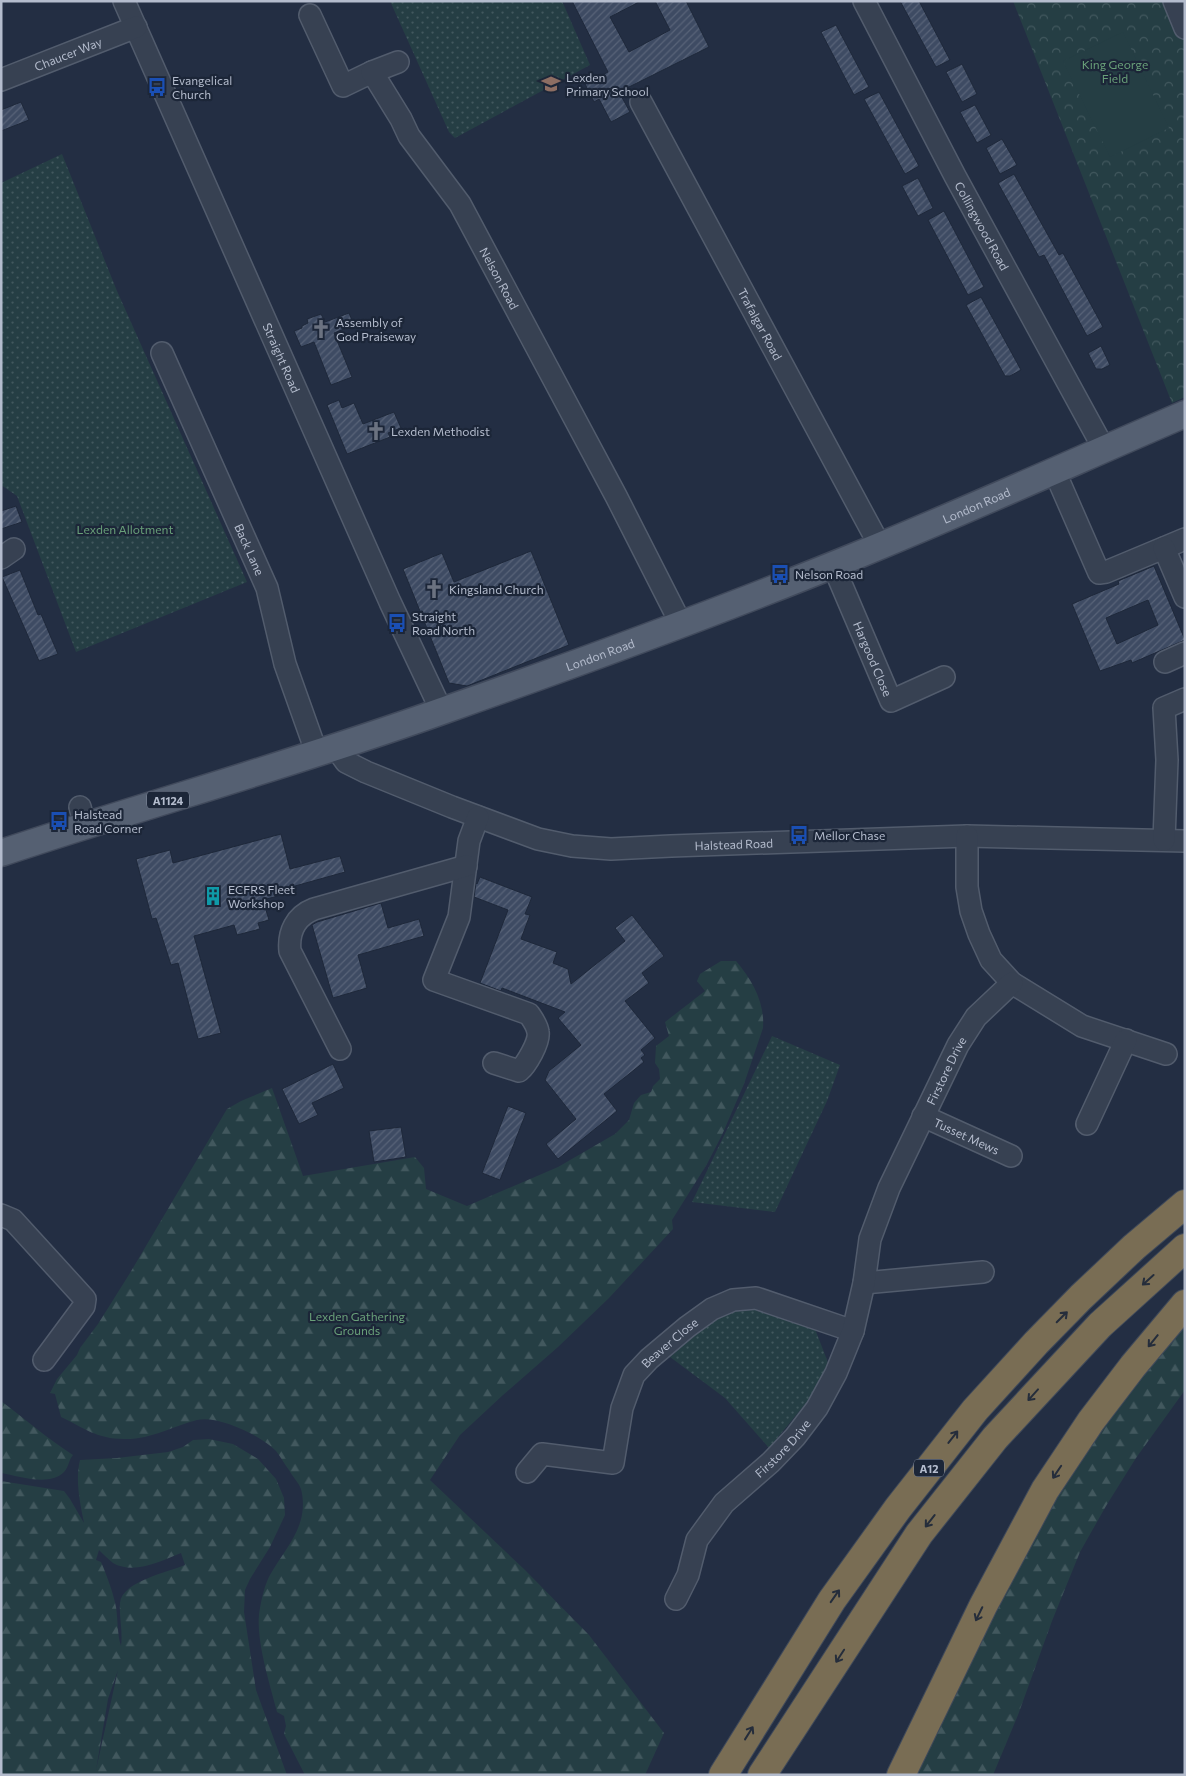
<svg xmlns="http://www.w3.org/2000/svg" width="1186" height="1776" viewBox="0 0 1186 1776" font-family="Commissioner,sans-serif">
  <defs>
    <pattern id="grass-dots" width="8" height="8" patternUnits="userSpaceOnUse" patternTransform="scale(1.25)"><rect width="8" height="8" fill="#253e44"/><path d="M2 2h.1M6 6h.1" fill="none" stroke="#42585e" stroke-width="1.8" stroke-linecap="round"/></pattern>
    <pattern id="forest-firs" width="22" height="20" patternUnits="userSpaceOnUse" patternTransform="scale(1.25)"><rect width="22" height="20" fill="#253e44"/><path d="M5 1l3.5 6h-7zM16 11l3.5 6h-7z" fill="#42585e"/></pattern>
    <pattern id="park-crowns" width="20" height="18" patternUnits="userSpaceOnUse" patternTransform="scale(1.25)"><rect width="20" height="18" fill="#253e44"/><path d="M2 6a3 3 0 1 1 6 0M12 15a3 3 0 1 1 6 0" fill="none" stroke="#42585e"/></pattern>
    <pattern id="building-hatch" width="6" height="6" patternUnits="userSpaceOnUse" patternTransform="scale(1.25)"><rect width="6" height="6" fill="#3e4b63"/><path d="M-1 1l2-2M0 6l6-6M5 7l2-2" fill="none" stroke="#586378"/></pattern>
  </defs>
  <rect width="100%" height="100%" fill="#232e43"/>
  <!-- grass -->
  <path fill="url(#grass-dots)" d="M 390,1 L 562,1 L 590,65 L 455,138 L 449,132 Z
    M 62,154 L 117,291 L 247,582 L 76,652 L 17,496 L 1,485 L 1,183 Z
    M 772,1036 L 840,1065 L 827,1101 L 775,1212 L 692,1202 Z
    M 758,1308 L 815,1329 L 829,1365 L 807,1402 L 769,1448 L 725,1398 L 670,1357 L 699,1332 L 728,1312 Z"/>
  <!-- forest -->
  <path fill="url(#forest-firs)" fill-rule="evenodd" d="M 721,961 L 736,961 C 752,980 765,1002 763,1028 L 744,1084 L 722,1135 L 707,1164 L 672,1220 L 673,1229 L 609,1298 L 558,1347 L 503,1395 L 460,1435 L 430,1480 L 525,1570 L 589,1635 L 664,1733 L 645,1775 L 305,1775 L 284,1734 L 286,1726 L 284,1716 L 277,1712 C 270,1684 254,1636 260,1608 C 262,1597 265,1584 270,1575 C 286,1547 310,1525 301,1489 C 299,1483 292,1476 289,1470 C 284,1464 281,1457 276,1451 C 262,1436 218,1415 197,1420 C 173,1426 150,1440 124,1439 C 97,1439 84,1428 61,1417 L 55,1394 L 50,1393 L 57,1379 L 77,1355 L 80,1348 L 98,1324 L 130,1273 L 227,1109 L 241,1101 L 272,1088 L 303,1176 L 415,1157 L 424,1168 L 426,1189 L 467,1206 L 558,1167 L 615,1134 L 629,1120 L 634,1103 L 641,1095 L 651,1092 L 653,1086 L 660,1079 L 659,1069 L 655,1063 L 656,1046 L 669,1036 L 665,1022 L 705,991 L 697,981 L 700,974 Z
    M 1185,1309 L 1185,1390 L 1136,1458 L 1106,1506 L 1080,1552 L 1052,1621 L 1018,1715 L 993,1775 L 906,1775 L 1061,1474 Z
    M 1,1401 C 25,1419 48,1439 73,1455 C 68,1461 69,1467 64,1472 C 49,1487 19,1476 1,1473 Z
    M 209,1439 L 233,1444 L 258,1459 L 276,1479 L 284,1498 L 285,1515 L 270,1547 L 250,1579 L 245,1590 L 244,1612 L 256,1690 L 287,1775 L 1,1775 L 1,1481 L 64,1491 L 70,1499 L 84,1523 C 80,1503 75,1480 80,1460 L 117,1458 L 168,1452 L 183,1447 L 193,1440 ZM 99,1550 C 103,1554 108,1559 113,1563 C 134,1575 161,1561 181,1553 L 185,1565 C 169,1572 122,1581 120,1603 C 119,1617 123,1632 121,1646 C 117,1634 118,1620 116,1607 C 113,1592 107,1576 101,1562 L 96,1560 ZM 118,1670 L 96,1770 L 108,1699 Z"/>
  <!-- park -->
  <path fill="url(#park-crowns)" d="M 1013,1 L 1172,1 L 1185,31 L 1185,397 L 1172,403 Z"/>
  <!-- pitch -->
  <path fill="#253e44" d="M 1123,32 L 1169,128 L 1110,157 L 1063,61 Z"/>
  <!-- building -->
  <path fill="url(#building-hatch)" stroke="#1e283a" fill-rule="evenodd" d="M 572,1 L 641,1 L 610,17 L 629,52 L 670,30 L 655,1 L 686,1 L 709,47 L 619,92 L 630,112 L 611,122 L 599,99 L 594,102 L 585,84 L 608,72 Z
    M 900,1 L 919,1 L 950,60 L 936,67 Z
    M 836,25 L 869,87 L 854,95 L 821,32 Z
    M 962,64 L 977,94 L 962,102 L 946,72 Z
    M 879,92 L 919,166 L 905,174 L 864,99 Z
    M 21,102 L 29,120 L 1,131 L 1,110 Z
    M 975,105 L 991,135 L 977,143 L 960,112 Z
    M 1002,139 L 1017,165 L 1000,174 L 986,148 Z
    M 1014,174 L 1059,255 L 1063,253 L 1103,327 L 1087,336 L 1044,255 L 1039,257 L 998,183 Z
    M 918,178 L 933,208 L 918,216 L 902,186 Z
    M 944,211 L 984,287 L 968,295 L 928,220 Z
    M 981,297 L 1021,370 L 1010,376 L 1005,376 L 966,305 Z
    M 349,313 L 354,325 L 334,333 L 352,377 L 331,385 L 314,342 L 301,347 L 294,331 L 302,328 L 302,326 L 308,323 L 307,319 L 321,314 L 325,322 Z
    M 1101,346 L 1110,365 L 1102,369 L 1096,369 L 1088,353 Z
    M 339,400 L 342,408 L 354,403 L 363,424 L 394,412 L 401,428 L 388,433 L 390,437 L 347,454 L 327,405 Z
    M 16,506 L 22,522 L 1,529 L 1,511 Z
    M 531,551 L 569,645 L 467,686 L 449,683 L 403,569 L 442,553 L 454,582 Z
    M 1154,566 L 1185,640 L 1132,663 L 1131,660 L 1100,671 L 1072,604 L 1119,584 L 1118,581 ZM 1148,600 L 1158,625 L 1117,644 L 1106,618 Z
    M 20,570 L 38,615 L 41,614 L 58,654 L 39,661 L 2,577 Z
    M 281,834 L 290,869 L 340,856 L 345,872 L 295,886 L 296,891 L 263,900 L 269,920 L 258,923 L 260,929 L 237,935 L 234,925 L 194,936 L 221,1033 L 198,1039 L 178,963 L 171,965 L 156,918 L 152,919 L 136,859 L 170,850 L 173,863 Z
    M 480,877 L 532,897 L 525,914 L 530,915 L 521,939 L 557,952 L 553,963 L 568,969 L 571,984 L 625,941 L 615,928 L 632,915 L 664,956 L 642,973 L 649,983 L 625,1001 L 655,1038 L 641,1050 L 645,1055 L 641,1058 L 644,1062 L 604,1094 L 617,1111 L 558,1159 L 546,1144 L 576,1119 L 545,1080 L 549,1071 L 581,1045 L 558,1018 L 565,1012 L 502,988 L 501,991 L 480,983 L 508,910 L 474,897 L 476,883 L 477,884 Z
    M 381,903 L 388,928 L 419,919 L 424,936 L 358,955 L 367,988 L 333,998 L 312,925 L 317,922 Z
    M 333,1064 L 344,1088 L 312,1103 L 318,1115 L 299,1124 L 282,1089 Z
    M 508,1106 L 526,1113 L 500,1180 L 482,1173 Z
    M 401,1127 L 406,1157 L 374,1162 L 369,1131 Z"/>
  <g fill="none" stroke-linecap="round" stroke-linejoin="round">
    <!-- minor casing -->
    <g stroke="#525c6d" stroke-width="24">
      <g id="minor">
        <path id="s1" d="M 124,1 L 390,602 L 442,712"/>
        <path id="s2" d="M 864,1 L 955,176 L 1104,449"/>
        <path d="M 1174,1 L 1185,28"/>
        <path d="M 310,15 L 343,86 L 372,72"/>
        <path id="s3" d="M 398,62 L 372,72 L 401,119 L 409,136 L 460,204 L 616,496 L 681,624"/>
        <path id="s4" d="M 1,80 L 136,27"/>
        <path id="s5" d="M 641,102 L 880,546"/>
        <path id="s6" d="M 162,353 L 267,588 L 285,664 L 317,754"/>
        <path d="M 1054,470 L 1099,573 L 1106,572 L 1185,539"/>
        <path d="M 1164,548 L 1185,597"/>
        <path d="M 1,558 L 14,549"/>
        <path id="s7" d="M 833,565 L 891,701 L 944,677"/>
        <path d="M 1165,662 L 1185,653"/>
        <path id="s8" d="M 336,748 L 346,762 L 366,772 L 452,807 L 538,839 L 572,846 L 611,849 L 671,846 L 967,836 L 1185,841"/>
        <path d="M 80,807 L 85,826"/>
        <path d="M 478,817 L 469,841 L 459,917 L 434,980 L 529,1014 C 533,1020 537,1025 538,1032 C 540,1042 526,1065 519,1071 L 494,1063"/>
        <path d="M 967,836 L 967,887 L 971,911 L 979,934 L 991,960 L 1012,983 L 1082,1026 L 1166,1054"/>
        <path d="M 1164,840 L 1167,760 L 1164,708 L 1185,699"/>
        <path d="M 340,1049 L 290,951 C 288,932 296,916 314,909 L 466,866"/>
        <path id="s9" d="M 923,1116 L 1011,1156"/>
        <path d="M 1087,1124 L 1126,1040"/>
        <path d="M 1,1215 L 13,1220 L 85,1299 L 84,1306 L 44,1360"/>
        <path d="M 864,1283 L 983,1272"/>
        <path id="s10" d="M 527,1472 L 542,1454 L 613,1463 L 622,1408 L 634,1375 L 649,1359 L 687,1327 L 712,1309 L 733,1300 L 756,1298 L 853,1331"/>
        <path id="s11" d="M 676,1599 L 688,1575 L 697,1540 L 724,1503 L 771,1462 L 795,1437 L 817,1408 L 836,1373 L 853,1331 L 864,1283 L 870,1239 L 889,1188 L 958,1045 L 976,1017 L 1012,983"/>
      </g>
    </g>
    <!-- major casing -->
    <g stroke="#414a5c" stroke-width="29">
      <g id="major">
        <path id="s12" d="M 1,853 C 148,804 297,763 442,711 C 582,662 721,611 858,555 C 968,510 1076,461 1185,414"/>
      </g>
    </g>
    <!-- highway casing -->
    <g stroke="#3f495a" stroke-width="30">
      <path id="highway" d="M 723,1775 L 832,1600 L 898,1508 L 975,1410 L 1036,1343 L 1081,1297 L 1134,1247 L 1185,1204
        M 762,1775 L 919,1534 L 995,1438 L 1100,1325 L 1185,1248
        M 901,1775 L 983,1606 L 1045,1490 L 1091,1421 L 1133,1366 L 1185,1304"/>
    </g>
    <!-- minor -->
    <use href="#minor" stroke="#374152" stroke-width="21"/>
    <!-- major -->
    <use href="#major" stroke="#556072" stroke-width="26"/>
    <!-- highway -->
    <use href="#highway" stroke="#796d54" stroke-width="28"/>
  </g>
  <!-- one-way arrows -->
  <defs><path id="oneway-shaft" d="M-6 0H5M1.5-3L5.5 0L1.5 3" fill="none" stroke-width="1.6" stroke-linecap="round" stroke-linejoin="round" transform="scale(1.25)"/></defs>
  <g stroke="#252d3b">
    <use href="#oneway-shaft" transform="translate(1148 1280) rotate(138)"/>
    <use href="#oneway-shaft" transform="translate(1062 1317) rotate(-45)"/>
    <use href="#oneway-shaft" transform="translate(1153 1341) rotate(129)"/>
    <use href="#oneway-shaft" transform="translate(1033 1395) rotate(132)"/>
    <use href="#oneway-shaft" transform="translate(953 1437) rotate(-52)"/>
    <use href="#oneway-shaft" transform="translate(1057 1472) rotate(124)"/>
    <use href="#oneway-shaft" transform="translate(930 1521) rotate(128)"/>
    <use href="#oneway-shaft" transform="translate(835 1596) rotate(-55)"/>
    <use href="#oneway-shaft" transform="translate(979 1614) rotate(116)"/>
    <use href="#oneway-shaft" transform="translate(840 1656) rotate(123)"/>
    <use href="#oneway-shaft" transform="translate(749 1733) rotate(-58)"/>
  </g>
  <!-- icons -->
  <defs>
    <g id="school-bare" transform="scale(1.5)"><path d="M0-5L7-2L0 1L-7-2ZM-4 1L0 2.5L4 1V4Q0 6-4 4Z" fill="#8d6e63" stroke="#1c2638" stroke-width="2.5" paint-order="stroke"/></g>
    <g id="bus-bare" transform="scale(1.5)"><path d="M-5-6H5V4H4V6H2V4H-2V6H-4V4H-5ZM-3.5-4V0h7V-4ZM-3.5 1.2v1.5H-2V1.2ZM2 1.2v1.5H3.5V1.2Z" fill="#1a4fb4" stroke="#1c2638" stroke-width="2.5" paint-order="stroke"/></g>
    <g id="church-bare" transform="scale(1.5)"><path d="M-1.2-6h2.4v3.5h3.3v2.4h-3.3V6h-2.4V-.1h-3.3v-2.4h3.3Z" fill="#6b7280" stroke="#1c2638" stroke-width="2.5" paint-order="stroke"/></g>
    <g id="building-bare" transform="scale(1.5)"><path d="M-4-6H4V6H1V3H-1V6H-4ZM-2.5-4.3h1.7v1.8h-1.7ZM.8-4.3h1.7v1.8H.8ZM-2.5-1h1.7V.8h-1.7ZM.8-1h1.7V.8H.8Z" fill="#0f9aa8" stroke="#1c2638" stroke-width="2.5" paint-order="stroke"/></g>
  </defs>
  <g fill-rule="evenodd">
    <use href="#school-bare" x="551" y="84"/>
    <use href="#bus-bare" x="157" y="87"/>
    <use href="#church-bare" x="321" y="329"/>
    <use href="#church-bare" x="376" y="431"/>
    <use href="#bus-bare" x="780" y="574"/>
    <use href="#church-bare" x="434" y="589"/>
    <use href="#bus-bare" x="397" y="623"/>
    <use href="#bus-bare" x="59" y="821"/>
    <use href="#bus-bare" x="799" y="835"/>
    <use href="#building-bare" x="213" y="896"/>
  </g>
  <g text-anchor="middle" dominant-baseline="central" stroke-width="4.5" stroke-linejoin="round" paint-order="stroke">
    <!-- shield labels -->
    <g fill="#1c2638" stroke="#868fa0" stroke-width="1">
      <rect x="147" y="791.5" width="42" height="17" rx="4"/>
      <rect x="914" y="1459.5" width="30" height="17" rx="4"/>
    </g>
    <g font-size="11" font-weight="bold" fill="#b4bccd">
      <text x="168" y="800">A1124</text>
      <text x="929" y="1468">A12</text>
    </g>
    <!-- street labels -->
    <g font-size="12" fill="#b4bccd" stroke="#1c2638">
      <text stroke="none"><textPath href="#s4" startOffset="72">Chaucer Way</textPath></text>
      <text stroke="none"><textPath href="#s2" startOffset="254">Collingwood Road</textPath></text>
      <text stroke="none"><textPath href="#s3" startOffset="271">Nelson Road</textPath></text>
      <text stroke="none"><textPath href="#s5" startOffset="252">Trafalgar Road</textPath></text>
      <text stroke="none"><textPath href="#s1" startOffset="390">Straight Road</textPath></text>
      <text stroke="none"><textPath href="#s12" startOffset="1036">London Road</textPath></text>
      <text stroke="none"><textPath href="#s6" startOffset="215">Back Lane</textPath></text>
      <text stroke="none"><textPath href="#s12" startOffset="631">London Road</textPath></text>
      <text stroke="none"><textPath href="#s7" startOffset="102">Hargood Close</textPath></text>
      <text stroke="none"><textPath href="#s8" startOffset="421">Halstead Road</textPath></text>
      <text stroke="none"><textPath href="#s11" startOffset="606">Firstore Drive</textPath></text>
      <text stroke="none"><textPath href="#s9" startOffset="48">Tusset Mews</textPath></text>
      <text stroke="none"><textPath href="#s10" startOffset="234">Beaver Close</textPath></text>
      <text stroke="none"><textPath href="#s11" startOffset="189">Firstore Drive</textPath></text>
    </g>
    <!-- park labels -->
    <g font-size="12" fill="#69a079" stroke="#1c2638">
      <text x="1115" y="64">King George<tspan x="1115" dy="14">Field</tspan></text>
      <text x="125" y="529">Lexden Allotment</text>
      <text x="357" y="1316">Lexden Gathering<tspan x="357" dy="14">Grounds</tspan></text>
    </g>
    <!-- poi labels -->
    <g font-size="12" fill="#b4bccd" stroke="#1c2638" text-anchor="start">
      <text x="566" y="77">Lexden<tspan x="566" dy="14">Primary School</tspan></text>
      <text x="172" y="80">Evangelical<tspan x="172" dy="14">Church</tspan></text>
      <text x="336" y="322">Assembly of<tspan x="336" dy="14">God Praiseway</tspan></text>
      <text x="391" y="431">Lexden Methodist</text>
      <text x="795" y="574">Nelson Road</text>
      <text x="449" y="589">Kingsland Church</text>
      <text x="412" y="616">Straight<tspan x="412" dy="14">Road North</tspan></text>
      <text x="74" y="814">Halstead<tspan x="74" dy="14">Road Corner</tspan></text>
      <text x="814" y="835">Mellor Chase</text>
      <text x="228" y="889">ECFRS Fleet<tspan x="228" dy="14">Workshop</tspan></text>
    </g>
  </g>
  <!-- border -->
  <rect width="1186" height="1776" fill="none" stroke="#b4bccd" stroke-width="5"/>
</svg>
